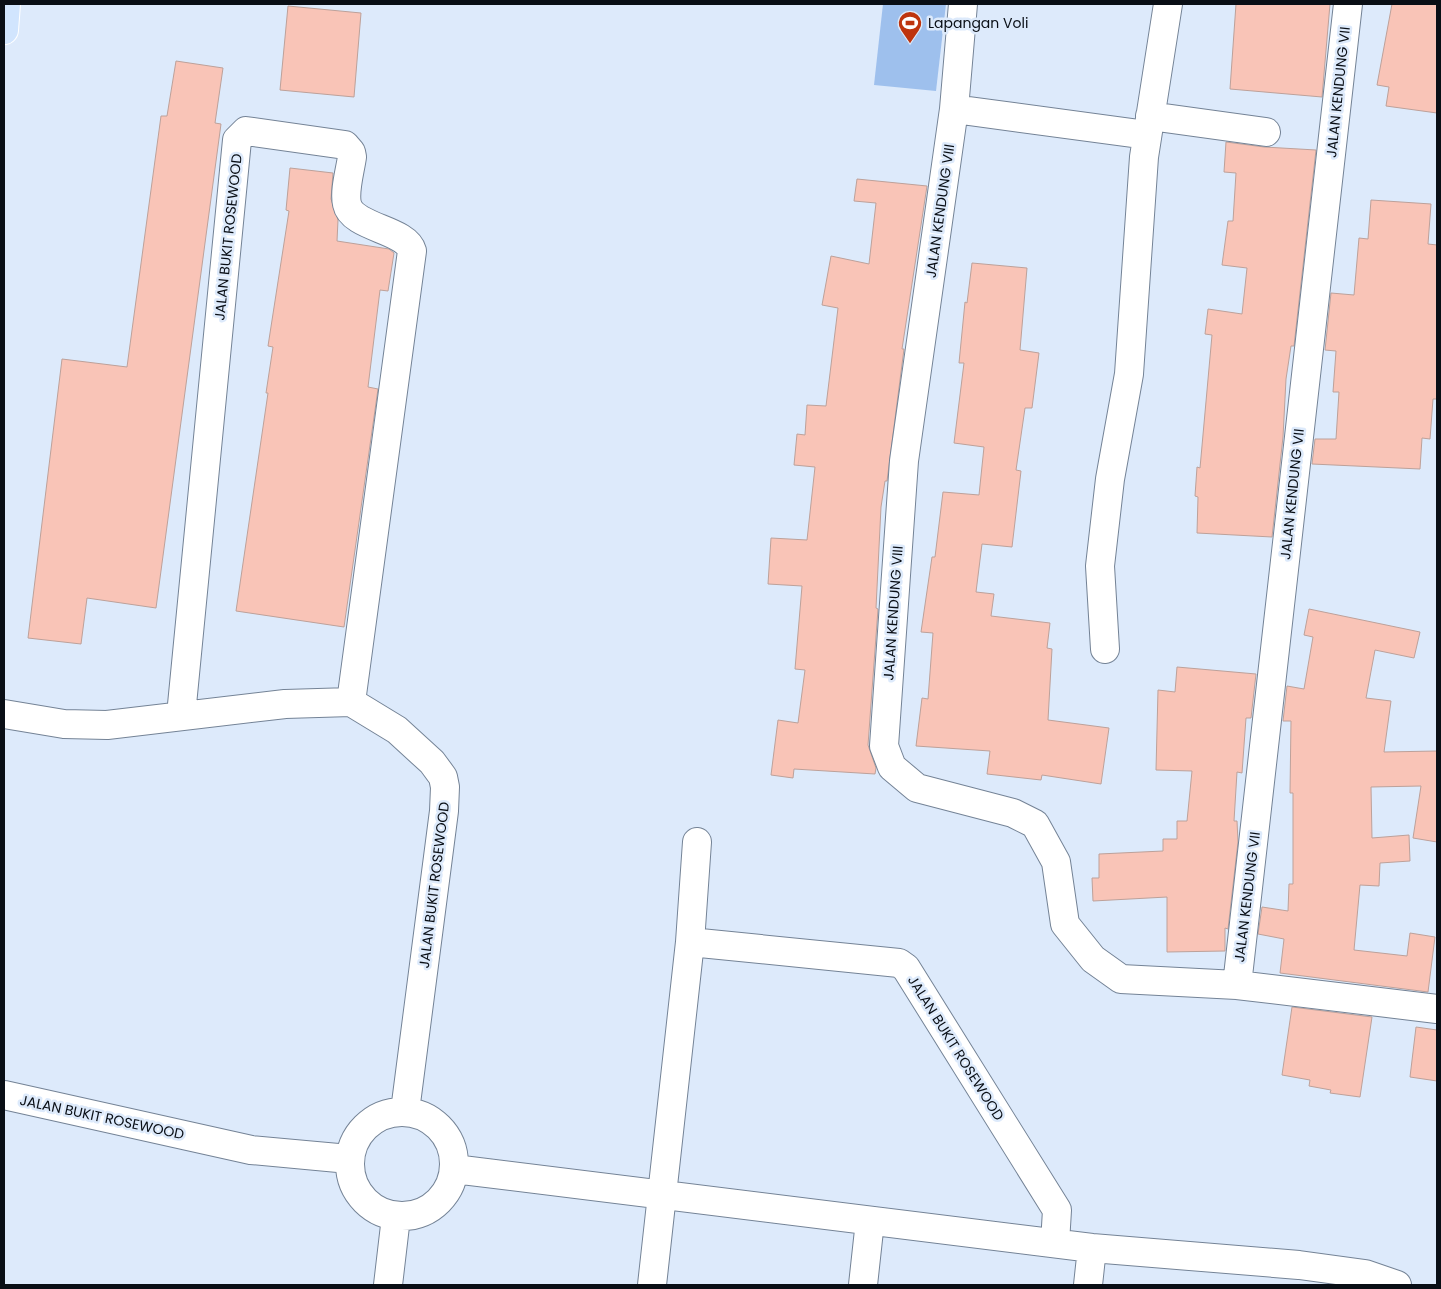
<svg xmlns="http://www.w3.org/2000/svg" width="1441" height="1289" viewBox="0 0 1441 1289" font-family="Poppins,sans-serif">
  <rect width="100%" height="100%" fill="#ddeafb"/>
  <!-- garden -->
  <path fill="#9ec0ed" d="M 883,4 L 946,4 L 936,91 L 874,85 Z"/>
  <!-- building -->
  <path fill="#f9c4b7" stroke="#bda19a" d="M 1236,4 L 1330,4 L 1322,97 L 1230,89 Z
    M 1392,4 L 1437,4 L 1437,113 L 1386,106 L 1389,87 L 1377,85 Z
    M 288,6 L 361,13 L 354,97 L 280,90 Z
    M 176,61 L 223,68 L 215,123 L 221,124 L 156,608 L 87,598 L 81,644 L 28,638 L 62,359 L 127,367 L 161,116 L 167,116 Z
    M 1226,142 L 1264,147 L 1316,150 L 1294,346 L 1291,346 L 1286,379 L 1283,437 L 1272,537 L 1197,533 L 1198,497 L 1195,496 L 1197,467 L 1200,468 L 1212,335 L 1205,334 L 1208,309 L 1242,314 L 1247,268 L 1222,265 L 1228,221 L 1233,221 L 1236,173 L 1224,172 Z
    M 290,168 L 333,173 L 331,199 L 338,220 L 337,241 L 389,249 L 394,253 L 388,291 L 380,290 L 368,387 L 378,389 L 344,627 L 236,611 L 268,393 L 266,393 L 273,347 L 268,346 L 289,211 L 286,210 Z
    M 857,179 L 927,186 L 902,349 L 904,349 L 887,481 L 885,481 L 881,507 L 876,608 L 878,609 L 868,745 L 876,768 L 875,774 L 794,769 L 793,778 L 771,775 L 778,720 L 798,723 L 805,670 L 795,669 L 802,586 L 768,584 L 771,538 L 807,540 L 815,467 L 794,465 L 797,434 L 805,435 L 807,405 L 826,406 L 838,308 L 822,305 L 831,256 L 869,264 L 876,203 L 854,201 Z
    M 1371,200 L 1431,204 L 1428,244 L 1437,245 L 1437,399 L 1433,399 L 1430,439 L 1422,438 L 1420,469 L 1312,464 L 1315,439 L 1336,439 L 1339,392 L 1333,392 L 1336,351 L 1325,350 L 1331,293 L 1354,295 L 1359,238 L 1368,239 Z
    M 972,263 L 1027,268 L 1020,350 L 1039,353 L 1032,408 L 1025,408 L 1016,470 L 1021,471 L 1012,547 L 982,544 L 976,592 L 994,594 L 991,616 L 1050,623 L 1047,648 L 1052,649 L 1048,720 L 1109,728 L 1101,784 L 1042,775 L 1041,780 L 987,774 L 990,751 L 916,746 L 922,698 L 928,699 L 933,633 L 921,632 L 932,557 L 935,557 L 943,492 L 979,495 L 984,447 L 954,443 L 964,363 L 959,363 L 965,302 L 967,303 Z
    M 1309,609 L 1420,632 L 1414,658 L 1375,650 L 1366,698 L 1391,701 L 1384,752 L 1437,751 L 1437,842 L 1413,838 L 1421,786 L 1371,787 L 1372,838 L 1409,835 L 1410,861 L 1380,863 L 1379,886 L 1360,885 L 1354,950 L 1407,956 L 1410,933 L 1435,937 L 1428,992 L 1280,973 L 1284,939 L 1258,934 L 1262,907 L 1288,911 L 1289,884 L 1293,884 L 1293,793 L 1290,793 L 1291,721 L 1283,721 L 1287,686 L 1304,689 L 1313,637 L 1304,635 Z
    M 1177,667 L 1256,674 L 1251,718 L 1246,718 L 1242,773 L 1237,772 L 1234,821 L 1237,821 L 1238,842 L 1228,929 L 1225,928 L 1225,951 L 1167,952 L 1167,897 L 1093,901 L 1092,878 L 1099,878 L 1099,854 L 1163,851 L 1163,839 L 1177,839 L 1177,821 L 1187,821 L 1192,771 L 1156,770 L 1158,690 L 1175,692 Z
    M 1292,1007 L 1372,1017 L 1360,1097 L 1330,1093 L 1331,1090 L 1309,1086 L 1310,1080 L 1282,1075 Z
    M 1416,1027 L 1437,1030 L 1437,1081 L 1410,1077 Z"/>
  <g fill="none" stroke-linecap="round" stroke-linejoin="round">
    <!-- minor casing -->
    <g stroke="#748396" stroke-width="30">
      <path id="minor" d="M 963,4 L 954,109 L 904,461 L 884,746 L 892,767 L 917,788 L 1013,813 L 1035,824 L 1056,862 L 1065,924 L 1093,959 L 1121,979 L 1237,985 L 1437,1009
        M 954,109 L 1147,135
        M 1150,116 L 1266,132
        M 1105,649 L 1100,566 L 1110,479 L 1129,374 L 1144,157 L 1168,4
        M 4,714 L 64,724 L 107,725 L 285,704 L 351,702 L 397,730 L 432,762 L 443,777 L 445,787 L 444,811 L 405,1111
        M 181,715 L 237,140 L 246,131 L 345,145 L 351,152 L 352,157 C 350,171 344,191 347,204 C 352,228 406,229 412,251 L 351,702
        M 690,942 L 899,963 L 906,968 L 1057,1210 L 1055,1243
        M 1237,985 L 1348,4
        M 4,1095 L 251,1150 L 349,1159
        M350 1164a52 52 0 1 1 104 0a52 52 0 1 1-104 0Z
        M 454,1169 L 1092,1248 L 1299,1265 L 1365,1274 L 1397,1285
        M 388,1285 L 396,1217
        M 652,1285 L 690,942 L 697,842
        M 863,1285 L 870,1221
        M 1088,1285 L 1092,1248"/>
    </g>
    <!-- major casing -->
    <g stroke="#fff" stroke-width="30">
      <path id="major" d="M 4,30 L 6,4"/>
    </g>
    <!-- minor -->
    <use href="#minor" stroke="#fff" stroke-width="28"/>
    <!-- major -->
    <use href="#major" stroke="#d1e5fe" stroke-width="28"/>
  </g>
  <!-- icons -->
  <defs>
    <g id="stadium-pin" transform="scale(1.25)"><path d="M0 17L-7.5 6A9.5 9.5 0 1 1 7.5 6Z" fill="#be340e" stroke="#ddeafb"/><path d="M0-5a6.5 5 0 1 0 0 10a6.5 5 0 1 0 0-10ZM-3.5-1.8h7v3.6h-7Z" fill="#fff"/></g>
  </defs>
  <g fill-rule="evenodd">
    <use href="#stadium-pin" x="910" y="23"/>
  </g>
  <g text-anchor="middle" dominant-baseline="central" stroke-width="5" stroke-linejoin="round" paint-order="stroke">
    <!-- poi labels -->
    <g font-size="14" fill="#090e15" stroke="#ddeafb" text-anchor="start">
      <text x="928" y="23">Lapangan Voli</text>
    </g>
    <!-- street labels -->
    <g font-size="14" fill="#090e15" stroke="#ddeafb">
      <text transform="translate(1338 92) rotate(-84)">JALAN KENDUNG VII</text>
      <text transform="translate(940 211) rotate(-82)">JALAN KENDUNG VIII</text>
      <text transform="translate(228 237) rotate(-84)">JALAN BUKIT ROSEWOOD</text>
      <text transform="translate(1292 494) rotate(-84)">JALAN KENDUNG VII</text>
      <text transform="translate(893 613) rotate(-86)">JALAN KENDUNG VIII</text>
      <text transform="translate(434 885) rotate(-83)">JALAN BUKIT ROSEWOOD</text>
      <text transform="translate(1247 897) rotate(-83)">JALAN KENDUNG VII</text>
      <text transform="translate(956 1048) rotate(58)">JALAN BUKIT ROSEWOOD</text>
      <text transform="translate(102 1117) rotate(12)">JALAN BUKIT ROSEWOOD</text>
    </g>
  </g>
  <!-- border -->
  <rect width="1441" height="1289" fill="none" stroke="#090e15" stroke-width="10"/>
</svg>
